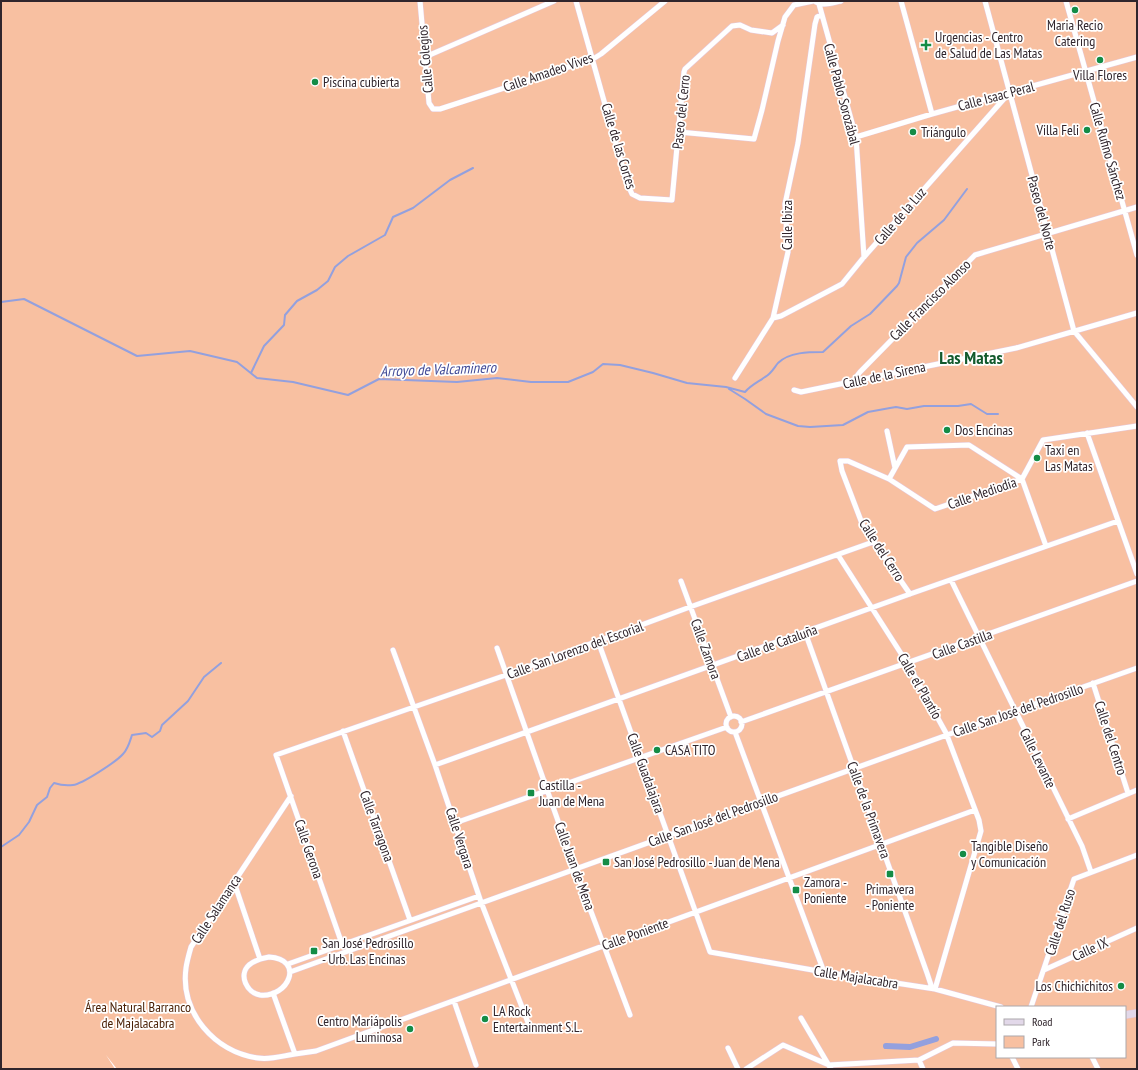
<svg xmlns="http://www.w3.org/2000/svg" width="1138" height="1070" viewBox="0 0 1138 1070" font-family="'PT Sans Narrow',sans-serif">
  <rect width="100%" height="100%" fill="#fef8fc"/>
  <!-- green -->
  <path fill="#f8c0a1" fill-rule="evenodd" d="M 1,1 L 1137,1 L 1137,1069 L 117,1069 L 106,1055 L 115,1069 L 1,1069 ZM 997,1007 L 1125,1007 L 1125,1057 L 997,1057 Z"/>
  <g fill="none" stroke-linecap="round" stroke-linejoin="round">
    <!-- stream -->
    <path stroke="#93a0de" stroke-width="2" d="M 1,302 L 24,299 L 137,356 L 190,351 L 237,362 L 257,378 L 293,382 L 348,395 L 379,379 L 457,382 L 497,378 L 531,382 L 568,382 L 593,372 L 603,364 L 620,365 L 653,373 L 687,383 L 726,387 L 745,392 C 751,385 758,382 765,377 C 771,374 774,368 778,363 C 789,352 809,352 823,352 L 851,326 L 870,314 L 897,286 L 899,283 L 906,257 L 917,243 L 944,220 L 967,189
      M 251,373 L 264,346 L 284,325 L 285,315 L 297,301 L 317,290 L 328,281 L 335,267 L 348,256 L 385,235 L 393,217 L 413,208 L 450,180 L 473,168
      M 729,389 L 745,399 L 766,414 L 798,426 L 810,427 L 843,425 L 868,412 L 890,408 L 896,407 L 907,409 L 924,406 L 958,406 L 971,404 L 987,414 L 998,414
      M 1,847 L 19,835 L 29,822 L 37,805 L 47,797 L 50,788 L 54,783 C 60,785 66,786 73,785 C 82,784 116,762 123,754 C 128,749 130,741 132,735 L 146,733 L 152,737 L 160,731 L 162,725 L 188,701 L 204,677 L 221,663"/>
    <!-- canal -->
    <path stroke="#93a0de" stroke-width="6" d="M 886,1046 L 910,1047 L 936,1039"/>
    <!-- street casing -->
    <g stroke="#e5c7d8" stroke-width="6">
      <path id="street" d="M 420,1 L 429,103 L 433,109 L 440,109 L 593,59 L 601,54 L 665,1
        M 576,1 L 627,183 L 632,194 L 640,198 L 672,200 L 684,72 L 685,69 L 732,26 L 740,25 L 751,30 L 772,33 L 783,25
        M 901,1 L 932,114
        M 985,1 L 1074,331 L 1137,407
        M 1066,1 L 1137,255
        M 816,2 C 823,6 833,3 841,1
        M 819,4 L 856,137 L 864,257
        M 425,57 L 554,1
        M 679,132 L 754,139 L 762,110 L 778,41 L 785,17 L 794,5 L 813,1
        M 856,137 L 932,114 L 1137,57
        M 773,318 L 781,316 L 842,284 L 864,257 L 1010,92
        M 735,378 L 773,318 L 788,252 L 785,204 L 798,143 L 815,24 L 817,17 L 821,15
        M 853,381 L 860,372 L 975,255 L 1137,207
        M 794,390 L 801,392 L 1016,348 L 1137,313
        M 887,431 L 895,468
        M 1087,433 L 1137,574
        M 889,479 L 907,447 L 969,445 L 1022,479
        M 1022,479 L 1046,546
        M 838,555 L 909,666 L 946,733 L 979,820 L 981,831 L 935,989
        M 951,580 L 1082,846 L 1091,872
        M 681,581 L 731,717
        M 910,594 L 863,526 L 842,471 L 840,461 L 848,461 L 889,479 L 935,509 L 1022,479 L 1043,440 L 1137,426
        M 805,632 L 927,973 L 931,985 L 931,988
        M 598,641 L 710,952 L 824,972 L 935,989 L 1001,1007
        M 497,648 L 575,869 L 630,1015
        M 393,650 L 435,765 L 481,902 L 529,1025
        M 1093,683 L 1128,793
        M726 724a8 8 0 1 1 16 0a8 8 0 1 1-16 0Z
        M 741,722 L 1137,581
        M 343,731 L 410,920
        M 735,732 L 824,972
        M 435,765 L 910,594 L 1118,521
        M 291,796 L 191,947 C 189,954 187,961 186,968 C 180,1013 215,1052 258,1058 C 271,1060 282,1056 295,1054 C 302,1053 309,1052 316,1051 L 975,810
        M 1068,819 L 1137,790
        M 455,823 L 727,727
        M 234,882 L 260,959
        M 342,944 L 276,755 L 506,675 L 690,607 L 873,542
        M 269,957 C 305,959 289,998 260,995 C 247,993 238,975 249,965 C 255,960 263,958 269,957 Z
        M 288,964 L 479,896
        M 1044,970 L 1137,928
        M 290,972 L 947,735 L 1137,668
        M 273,993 L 295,1054
        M 454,1001 L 476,1065
        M 1031,1007 L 1074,879 L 1137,855
        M 801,1018 L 831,1069
        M 728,1048 L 738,1069
        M 1012,1057 L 1018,1069
        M 1092,1057 L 1098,1069
        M 919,1060 L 923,1069
        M 746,1069 L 783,1045 L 829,1065 L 919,1060 L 953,1043 L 997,1044"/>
    </g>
    <!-- secondary casing -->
    <g stroke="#e5c7d8" stroke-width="8">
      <path id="secondary" d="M 1125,1015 L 1137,1013"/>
    </g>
    <!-- street -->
    <use href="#street" stroke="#fff" stroke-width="5"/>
    <!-- secondary -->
    <use href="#secondary" stroke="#e2d8e9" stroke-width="7"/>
  </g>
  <!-- markers -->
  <g fill="#148c46" stroke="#fff" stroke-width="1.5">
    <circle cx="1075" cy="10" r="4"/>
    <path d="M924 39h4v4h4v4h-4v4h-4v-4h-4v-4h4z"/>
    <circle cx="1100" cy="60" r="4"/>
    <circle cx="315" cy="82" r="4"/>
    <circle cx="1087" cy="130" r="4"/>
    <circle cx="913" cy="132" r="4"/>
    <circle cx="947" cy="430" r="4"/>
    <circle cx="1037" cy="458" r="4"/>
    <circle cx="657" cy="750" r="4"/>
    <rect x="527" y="789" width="8" height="8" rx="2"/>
    <circle cx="963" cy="854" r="4"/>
    <rect x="602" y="858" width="8" height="8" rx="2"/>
    <rect x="886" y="870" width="8" height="8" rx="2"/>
    <rect x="792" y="886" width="8" height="8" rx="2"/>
    <rect x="310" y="947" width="8" height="8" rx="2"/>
    <circle cx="1121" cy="986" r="4"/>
    <circle cx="485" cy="1019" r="4"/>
    <circle cx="410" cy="1029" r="4"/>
  </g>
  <g text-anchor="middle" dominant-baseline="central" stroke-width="3.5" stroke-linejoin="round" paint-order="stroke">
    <!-- poi labels -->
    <g font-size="14" fill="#30252c" stroke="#fff" text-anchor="start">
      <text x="1075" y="25" text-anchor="middle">Maria Recio<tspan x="1075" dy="16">Catering</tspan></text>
      <text x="935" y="37">Urgencias - Centro<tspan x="935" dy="16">de Salud de Las Matas</tspan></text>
      <text x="1100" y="75" text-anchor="middle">Villa Flores</text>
      <text x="323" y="82">Piscina cubierta</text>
      <text x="1079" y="130" text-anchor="end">Villa Feli</text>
      <text x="921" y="132">Triángulo</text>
      <text x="955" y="430">Dos Encinas</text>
      <text x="1045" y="450">Taxi en<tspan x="1045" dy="16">Las Matas</tspan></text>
      <text x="665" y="750">CASA TITO</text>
      <text x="539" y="785">Castilla -<tspan x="539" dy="16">Juan de Mena</tspan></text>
      <text x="971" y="846">Tangible Diseño<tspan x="971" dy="16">y Comunicación</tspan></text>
      <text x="614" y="862">San José Pedrosillo - Juan de Mena</text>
      <text x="804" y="882">Zamora -<tspan x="804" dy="16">Poniente</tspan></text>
      <text x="890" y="889" text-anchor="middle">Primavera<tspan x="890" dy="16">- Poniente</tspan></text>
      <text x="322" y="943">San José Pedrosillo<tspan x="322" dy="16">- Urb. Las Encinas</tspan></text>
      <text x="1113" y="986" text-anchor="end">Los Chichichitos</text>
      <text x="493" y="1011">LA Rock<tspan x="493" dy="16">Entertainment S.L.</tspan></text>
      <text x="402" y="1021" text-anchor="end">Centro Mariápolis<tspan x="402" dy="16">Luminosa</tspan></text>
    </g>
    <!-- street labels -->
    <g font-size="14" fill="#30252c" stroke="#fff">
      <text transform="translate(425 59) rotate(-95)">Calle Colegios</text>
      <text transform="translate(548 72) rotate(-19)">Calle Amadeo Vives</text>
      <text transform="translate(842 94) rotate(75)">Calle Pablo Sorozábal</text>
      <text transform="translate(996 96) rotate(-15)">Calle Isaac Peral</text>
      <text transform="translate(681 112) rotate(-84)">Paseo del Cerro</text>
      <text transform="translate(619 146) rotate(73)">Calle de las Cortes</text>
      <text transform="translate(1108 151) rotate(74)">Calle Rufino Sánchez</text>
      <text transform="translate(1042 213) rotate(75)">Paseo del Norte</text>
      <text transform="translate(900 216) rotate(-49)">Calle de la Luz</text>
      <text transform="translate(787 225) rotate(-90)">Calle Ibiza</text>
      <text transform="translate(930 300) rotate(-45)">Calle Francisco Alonso</text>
      <text transform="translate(884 375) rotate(-12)">Calle de la Sirena</text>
      <text transform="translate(982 493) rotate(-19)">Calle Mediodía</text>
      <text transform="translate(882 550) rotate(57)">Calle del Cerro</text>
      <text transform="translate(777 643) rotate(-20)">Calle de Cataluña</text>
      <text transform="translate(962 644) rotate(-20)">Calle Castilla</text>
      <text transform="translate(706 649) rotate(70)">Calle Zamora</text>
      <text transform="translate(575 650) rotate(-20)">Calle San Lorenzo del Escorial</text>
      <text transform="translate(920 686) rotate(60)">Calle el Plantío</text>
      <text transform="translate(1018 710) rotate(-19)">Calle San José del Pedrosillo</text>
      <text transform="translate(1111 738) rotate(72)">Calle del Centro</text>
      <text transform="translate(1038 758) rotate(64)">Calle Levante</text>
      <text transform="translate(646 773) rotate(70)">Calle Guadalajara</text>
      <text transform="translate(869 810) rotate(70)">Calle de la Primavera</text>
      <text transform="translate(713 819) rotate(-20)">Calle San José del Pedrosillo</text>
      <text transform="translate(377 826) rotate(70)">Calle Tarragona</text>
      <text transform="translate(460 838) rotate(72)">Calle Vergara</text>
      <text transform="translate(309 849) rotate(71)">Calle Gerona</text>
      <text transform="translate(575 866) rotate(70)">Calle Juan de Mena</text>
      <text transform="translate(216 909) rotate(-57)">Calle Salamanca</text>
      <text transform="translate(1060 922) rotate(-72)">Calle del Ruso</text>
      <text transform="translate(635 934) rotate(-20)">Calle Poniente</text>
      <text transform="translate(1090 949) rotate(-24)">Calle IX</text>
      <text transform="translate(856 977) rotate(9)">Calle Majalacabra</text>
    </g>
    <!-- park labels -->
    <g font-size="14" fill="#481e03" stroke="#fff">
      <text x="138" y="1007">Área Natural Barranco<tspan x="138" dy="16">de Majalacabra</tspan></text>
    </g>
    <!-- water labels -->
    <g font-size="15" font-style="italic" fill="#434c98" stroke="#fff">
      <text transform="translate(438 369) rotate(-2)">Arroyo de Valcaminero</text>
    </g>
    <!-- district labels -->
    <g font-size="18" font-weight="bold" fill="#125a2d" stroke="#fff">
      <text x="971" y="357">Las Matas</text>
    </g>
  </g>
  <!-- border -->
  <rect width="1138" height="1070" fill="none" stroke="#30252c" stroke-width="4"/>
  <!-- legend -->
  <rect x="996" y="1006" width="130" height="52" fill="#ffffff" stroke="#aca8ab"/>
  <rect x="1004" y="1019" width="20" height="6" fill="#e2d8e9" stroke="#aca8ab"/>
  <text x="1032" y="1026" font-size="12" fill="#30252c">Road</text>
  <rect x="1004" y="1036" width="20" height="12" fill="#f8c0a1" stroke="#aca8ab"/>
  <text x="1032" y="1046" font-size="12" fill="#30252c">Park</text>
</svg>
